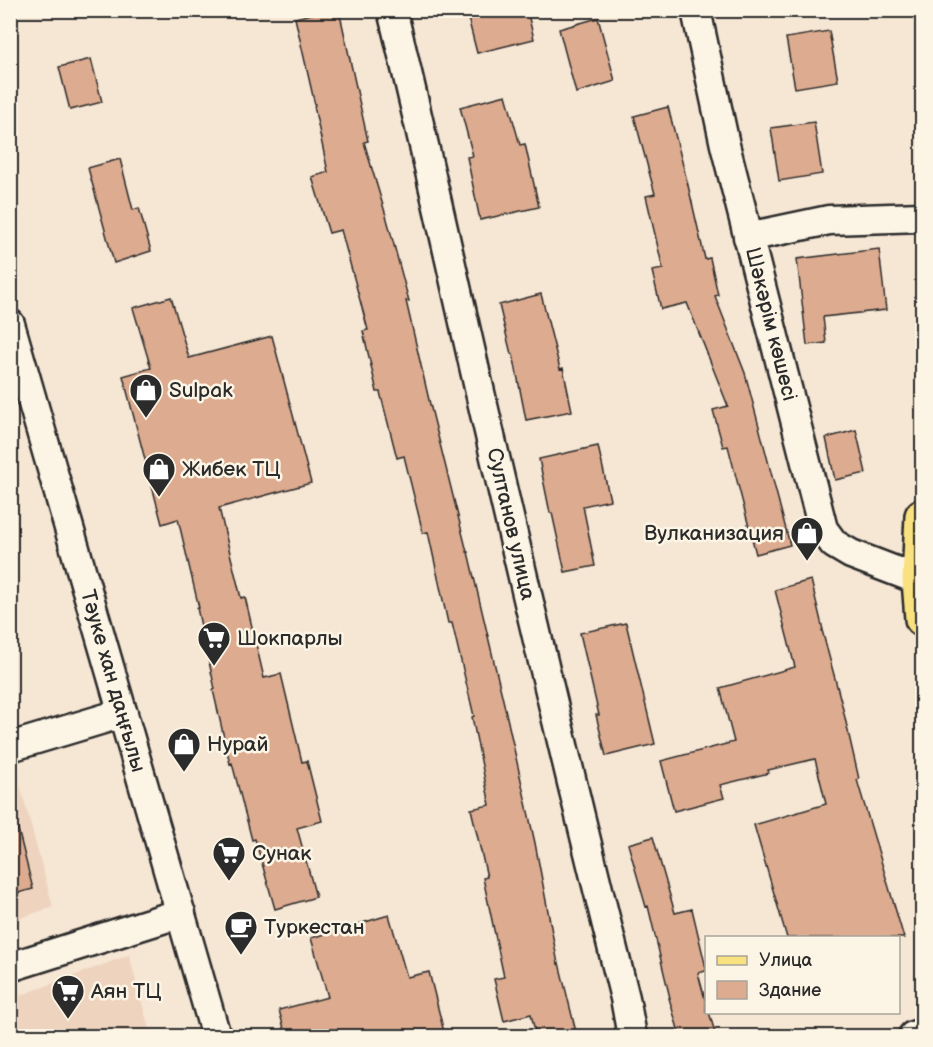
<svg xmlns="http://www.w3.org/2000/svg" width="933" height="1047" viewBox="0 0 933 1047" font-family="'Balsamiq Sans',sans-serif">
  <rect width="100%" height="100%" fill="#f6e6d4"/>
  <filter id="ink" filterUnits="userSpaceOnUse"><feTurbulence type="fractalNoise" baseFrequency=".0167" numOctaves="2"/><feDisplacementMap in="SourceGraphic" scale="12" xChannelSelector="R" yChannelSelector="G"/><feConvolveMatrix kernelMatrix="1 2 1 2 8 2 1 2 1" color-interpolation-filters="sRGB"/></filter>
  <g filter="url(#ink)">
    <!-- built -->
    <path fill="#eed4bf" d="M 10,748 L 53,907 L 11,921 L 10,921 Z
      M 129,955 L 151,1036 L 11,1036 L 11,999 Z"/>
    <!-- building -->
    <path fill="#ddab8f" stroke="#2b2b2b" stroke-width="1.5" d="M 328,10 L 339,10 L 368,141 L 364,142 L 387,219 L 409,301 L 406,301 L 429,400 L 467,552 L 468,552 L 504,704 L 535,843 L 558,964 L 559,963 L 577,1036 L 536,1036 L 531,1014 L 504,1021 L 494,979 L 504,977 L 483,878 L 487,877 L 471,809 L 490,805 L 472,717 L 474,716 L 452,623 L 448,623 L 428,532 L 423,533 L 404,456 L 397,458 L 380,392 L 377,392 L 363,331 L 368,330 L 341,230 L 329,233 L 312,177 L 328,172 L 314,106 L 315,105 L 295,18 Z
      M 466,10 L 527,10 L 534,39 L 477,53 Z
      M 598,18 L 615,81 L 576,93 L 559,29 Z
      M 829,31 L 838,81 L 795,88 L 786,38 Z
      M 91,59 L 102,102 L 70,110 L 59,67 Z
      M 506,95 L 520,145 L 525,144 L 539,207 L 480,220 L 467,157 L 473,156 L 460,107 Z
      M 668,107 L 687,181 L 705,259 L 710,258 L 718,295 L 715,296 L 745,373 L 790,545 L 756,554 L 728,446 L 723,447 L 713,410 L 728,406 L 687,303 L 661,309 L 652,271 L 663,269 L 646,196 L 655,194 L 634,116 Z
      M 814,122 L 822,174 L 779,181 L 771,128 Z
      M 120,159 L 133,210 L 139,208 L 151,251 L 114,263 L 88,168 Z
      M 879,249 L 886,310 L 823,317 L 826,343 L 807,345 L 797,259 Z
      M 541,294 L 560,369 L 563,368 L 572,411 L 526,420 L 513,354 L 511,354 L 499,305 Z
      M 171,297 L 189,358 L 272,336 L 311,483 L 219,508 L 241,598 L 245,597 L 264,678 L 281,674 L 302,762 L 307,761 L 322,821 L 297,828 L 316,897 L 275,909 L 255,839 L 252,840 L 232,763 L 230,764 L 213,690 L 215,689 L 197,608 L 199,608 L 178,519 L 162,524 L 123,376 L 151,368 L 133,308 Z
      M 856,430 L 866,473 L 835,480 L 826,438 Z
      M 598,446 L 610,500 L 583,506 L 595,566 L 565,572 L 552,513 L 550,513 L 539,459 Z
      M 811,580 L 823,630 L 822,630 L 842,705 L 859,779 L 857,780 L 904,938 L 787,938 L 754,825 L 826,804 L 815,759 L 768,770 L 769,773 L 720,785 L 724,798 L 674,811 L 661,761 L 734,742 L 720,688 L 795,667 L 775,590 Z
      M 626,623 L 655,744 L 606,756 L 596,715 L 599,715 L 580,633 Z
      M 18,829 L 33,889 L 10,895 L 10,830 Z
      M 653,837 L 675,913 L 692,909 L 706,968 L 706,971 L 698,973 L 706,1003 L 706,1012 L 709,1012 L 716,1036 L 680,1036 L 669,998 L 670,998 L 648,906 L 646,907 L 628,844 Z
      M 389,915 L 407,977 L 429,972 L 445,1036 L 286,1036 L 279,1010 L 328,997 L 311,938 Z"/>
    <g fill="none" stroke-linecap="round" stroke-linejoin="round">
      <!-- minor casing -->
      <g stroke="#2b2b2b" stroke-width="33">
        <path id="minor" d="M 392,10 C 423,136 450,262 479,388 C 526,592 574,795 625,998 L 632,1036
          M 696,10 L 725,145 L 823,529 L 834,544 L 851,554 L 919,580
          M 748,237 L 829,220 L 922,217
          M 10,324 L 216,1036
          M 10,747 L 123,713
          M 10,967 L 181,913
          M 913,1036 L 922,1033"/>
      </g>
      <!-- major casing -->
      <g stroke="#2b2b2b" stroke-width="38">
        <path id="major" d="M 922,516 L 919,580 L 922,619"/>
      </g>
      <!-- minor -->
      <use href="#minor" stroke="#fcf5e5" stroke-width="28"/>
      <!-- major -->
      <use href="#major" stroke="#fae180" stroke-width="33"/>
    </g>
  </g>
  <!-- icons -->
  <defs>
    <g id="shop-pin" transform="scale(1.725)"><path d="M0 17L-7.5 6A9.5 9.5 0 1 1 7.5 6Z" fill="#2b2b2b" stroke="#fcf5e5"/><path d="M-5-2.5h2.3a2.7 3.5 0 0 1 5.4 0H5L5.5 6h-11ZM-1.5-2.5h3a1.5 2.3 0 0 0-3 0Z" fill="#fff"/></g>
    <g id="supermarket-pin" transform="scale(1.725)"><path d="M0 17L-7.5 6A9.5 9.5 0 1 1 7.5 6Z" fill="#2b2b2b" stroke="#fcf5e5"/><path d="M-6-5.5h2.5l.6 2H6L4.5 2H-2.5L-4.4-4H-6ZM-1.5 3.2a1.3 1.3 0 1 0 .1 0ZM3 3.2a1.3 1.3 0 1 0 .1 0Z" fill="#fff"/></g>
    <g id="cafe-pin" transform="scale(1.725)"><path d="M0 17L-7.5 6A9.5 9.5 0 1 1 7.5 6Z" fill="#2b2b2b" stroke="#fcf5e5"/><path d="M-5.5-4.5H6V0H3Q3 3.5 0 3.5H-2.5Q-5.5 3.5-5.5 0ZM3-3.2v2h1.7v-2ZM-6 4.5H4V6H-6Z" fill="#fff"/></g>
  </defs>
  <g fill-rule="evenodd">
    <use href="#shop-pin" x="146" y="390"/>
    <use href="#shop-pin" x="159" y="469"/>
    <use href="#shop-pin" x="807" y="533"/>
    <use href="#supermarket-pin" x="214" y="638"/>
    <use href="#shop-pin" x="184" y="744"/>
    <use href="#supermarket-pin" x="229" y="853"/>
    <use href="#cafe-pin" x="241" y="927"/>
    <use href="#supermarket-pin" x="68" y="991"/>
  </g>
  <g text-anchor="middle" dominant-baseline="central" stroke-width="5" stroke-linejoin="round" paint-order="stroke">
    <!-- street labels -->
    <g font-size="21" fill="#2b2b2b" stroke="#fcf5e5">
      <text transform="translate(771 324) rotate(76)">Шәкәрім көшесі</text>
      <text transform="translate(511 524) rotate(77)">Султанов улица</text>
      <text transform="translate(113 681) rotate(74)">Тәуке хан даңғылы</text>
    </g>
    <!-- poi labels -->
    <g font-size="21" fill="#2b2b2b" stroke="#fcf5e5" text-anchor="start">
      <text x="169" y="390">Sulpak</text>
      <text x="182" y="469">Жибек ТЦ</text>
      <text x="784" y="533" text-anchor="end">Вулканизация</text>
      <text x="237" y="638">Шокпарлы</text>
      <text x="207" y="744">Нурай</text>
      <text x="252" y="853">Сунак</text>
      <text x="264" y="927">Туркестан</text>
      <text x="91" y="991">Аян ТЦ</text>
    </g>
  </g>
  <!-- margin -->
  <rect width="933" height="1047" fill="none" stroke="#fcf5e5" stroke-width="36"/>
  <rect x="18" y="18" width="897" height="1011" fill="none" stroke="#2b2b2b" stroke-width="2" filter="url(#ink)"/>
  <!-- legend -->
  <rect x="705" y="936" width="195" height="78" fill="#fcf5e5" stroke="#a8a49b" stroke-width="1.5"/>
  <rect x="717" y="956" width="30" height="9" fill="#fae180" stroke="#a8a49b" stroke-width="1.5"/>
  <text x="759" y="966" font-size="18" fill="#2b2b2b">Улица</text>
  <rect x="717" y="981" width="30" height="18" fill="#ddab8f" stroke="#a8a49b" stroke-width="1.5"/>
  <text x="759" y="996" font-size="18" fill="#2b2b2b">Здание</text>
</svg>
